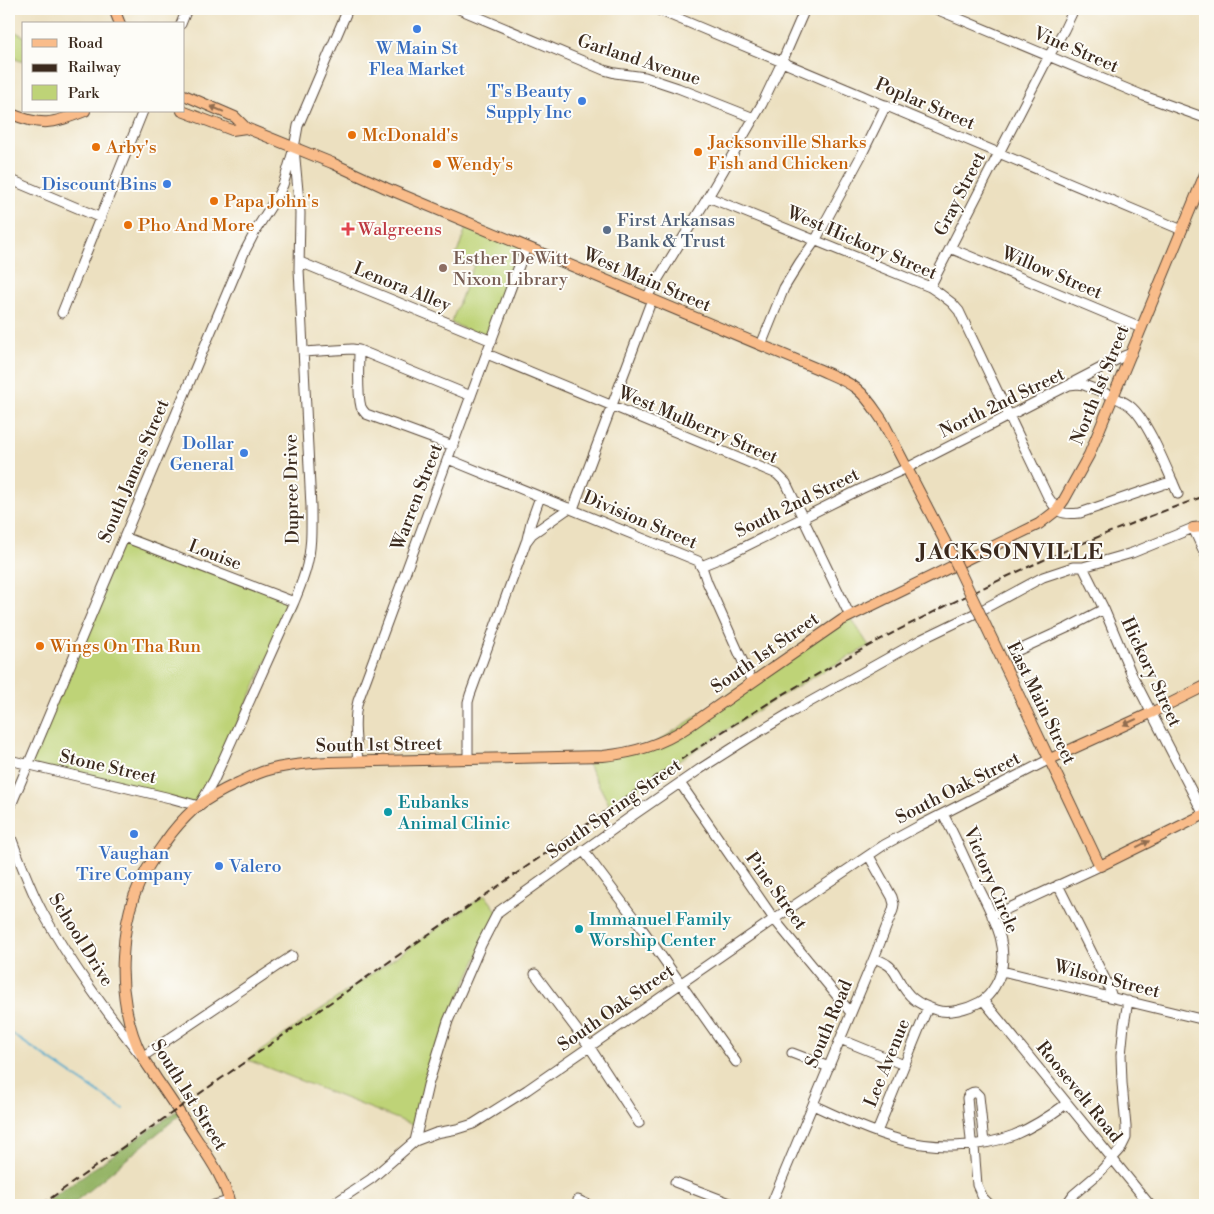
<svg xmlns="http://www.w3.org/2000/svg" width="1214" height="1214" viewBox="0 0 1214 1214" font-family="'Libre Bodoni',serif">
  <rect width="100%" height="100%" fill="#fdfcf7"/>
  <filter id="ink" filterUnits="userSpaceOnUse"><feTurbulence type="fractalNoise" baseFrequency=".02" numOctaves="2"/><feDisplacementMap in="SourceGraphic" scale="10" xChannelSelector="R" yChannelSelector="G"/><feConvolveMatrix kernelMatrix="1 2 1 2 8 2 1 2 1" color-interpolation-filters="sRGB"/></filter>
  <filter id="wash" filterUnits="userSpaceOnUse"><feTurbulence type="fractalNoise" baseFrequency=".0096" numOctaves="4" result="noise"/><feDisplacementMap in="SourceGraphic" scale="20" xChannelSelector="R" yChannelSelector="G"/><feGaussianBlur stdDeviation="1.12" result="paint"/><feColorMatrix in="noise" values="0 0 0 0 0 0 0 0 0 0 0 0 0 0 0 0 0 1.4 0 .05"/><feComposite in="paint" operator="in"/></filter>
  <g filter="url(#wash)">
    <rect width="100%" height="100%" fill="#ece0c0"/>
    <!-- green -->
    <path fill="#bed377" stroke="#7c7e4a" d="M 9,29 L 24,36 L 24,62 L 15,59 L 16,56 L 9,53 Z
      M 468,222 L 526,247 L 493,340 L 451,323 L 474,265 L 456,256 Z
      M 124,537 L 294,602 L 199,806 L 27,764 Z
      M 850,616 L 869,646 C 821,672 774,699 728,729 C 688,754 649,781 611,808 L 584,757 L 651,746 Z
      M 485,895 L 498,912 L 448,1021 L 418,1127 L 248,1060 Z"/>
    <!-- forest -->
    <path fill="#96b568" stroke="#687043" d="M 178,1110 L 181,1114 L 71,1205 L 41,1205 Z"/>
    <g fill="none" stroke-linecap="round" stroke-linejoin="round">
      <!-- stream -->
      <path stroke="#4fa9cc" stroke-width="2" d="M 9,1032 L 123,1109"/>
    </g>
  </g>
  <g filter="url(#ink)">
    <g fill="none" stroke-linecap="round" stroke-linejoin="round">
      <!-- minor casing -->
      <g stroke="#564536" stroke-width="11">
        <path id="minor" d="M 459,9 L 604,70 L 615,73 L 645,77 L 678,88 L 754,118
          M 656,9 L 1182,230
          M 936,9 L 1144,96 L 1205,118
          M 181,24 L 187,9
          M 9,179 L 101,218
          M 708,197 L 930,287 L 939,293 L 952,303 L 959,311 L 1048,497 C 1059,513 1059,515 1080,513 L 1164,484 L 1173,482
          M 950,248 L 1141,328
          M 300,262 L 492,341
          M 930,287 L 1049,56 L 1064,30 L 1074,9
          M 647,297 L 708,197 L 762,104 L 782,62 L 805,9
          M 62,313 L 143,111
          M 761,345 L 784,288 L 800,262 L 815,241 L 860,158 L 886,105
          M 359,350 C 359,366 357,392 361,407 C 363,411 363,411 366,414 L 453,446
          M 303,352 L 352,349 L 359,350 L 471,396
          M 487,354 L 777,474 L 786,483 L 850,616
          M 1072,383 L 1124,356 L 1132,353
          M 448,459 L 698,561 L 703,570 L 707,582 L 752,682
          M 573,509 L 652,299
          M 124,537 L 294,602
          M 527,539 L 531,522 L 540,497
          M 701,566 L 726,556 L 861,489 L 907,468 L 1069,385 L 1078,384 L 1084,385 C 1097,390 1120,398 1130,406 C 1148,420 1168,472 1178,494
          M 1083,567 L 1104,609 L 1131,673 L 1205,817
          M 1019,650 L 1069,627 L 1104,609
          M 468,759 L 468,702 L 470,695 L 526,542 L 532,534 L 569,508
          M 9,760 L 170,798 L 199,806 L 214,780 L 294,602 C 299,590 304,578 307,565 C 312,546 311,527 311,507 L 299,269 L 300,213 L 294,148
          M 358,761 C 356,741 353,720 358,701 L 526,247
          M 680,783 L 774,919 L 851,1013
          M 9,810 L 244,253 L 257,228 L 278,195 L 283,185 L 294,148 L 298,126 L 348,9
          M 9,832 C 19,859 29,887 43,913 C 71,964 106,1011 142,1057 L 292,956
          M 583,850 L 643,930 L 736,1062
          M 1058,885 L 1107,983 L 1112,997
          M 992,916 L 1100,866
          M 874,958 C 879,960 884,962 888,965 C 893,968 896,975 899,980 C 908,997 917,1004 936,1010 C 949,1014 967,1009 980,1002 C 987,998 991,993 995,986 C 1017,950 988,908 973,876 C 963,855 954,834 943,814
          M 1002,971 L 1205,1020
          M 535,974 L 589,1046 L 639,1123
          M 983,1000 L 1150,1205
          M 840,1039 L 904,1065
          M 792,1053 L 829,1067
          M 813,1105 C 841,1118 871,1132 901,1140 C 935,1149 981,1148 1014,1135 C 1033,1127 1050,1116 1066,1104
          M 877,1132 L 928,1007
          M 415,1141 L 428,1085 L 448,1021 L 481,945 L 498,912 L 629,818 L 700,769 L 747,739 L 790,713 L 922,639 L 978,612 L 1043,577 L 1073,567 L 1083,567 L 1132,553 L 1193,528 L 1205,554
          M 984,1143 L 979,1096 L 975,1092 C 971,1092 969,1094 967,1098 L 971,1140 L 974,1146 L 977,1185 L 983,1198 L 990,1205
          M 675,1182 L 735,1205
          M 578,1200 L 589,1205
          M 214,1205 L 229,1201
          M 332,1205 L 371,1179 L 415,1141 L 436,1133 L 457,1129 L 473,1124 L 527,1090 L 774,919 L 884,845 L 919,826 L 1050,759
          M 771,1205 L 874,958 L 893,910 L 894,904 L 892,897 L 869,856
          M 1066,1205 L 1073,1195 L 1099,1173 L 1120,1150 L 1126,1138 L 1126,1127 L 1122,1083 L 1121,1055 L 1124,1025 L 1128,1001"/>
      </g>
      <!-- major casing -->
      <g stroke="#564536" stroke-width="12">
        <path id="major" d="M 114,9 L 120,24
          M 184,95 L 235,117 L 246,128 L 332,163 L 386,188 L 818,369 C 831,375 846,380 857,389 C 868,398 875,410 882,420 L 952,555
          M 182,111 L 232,130 L 246,128
          M 9,113 C 42,127 52,124 85,111
          M 1193,528 L 1203,527 L 1205,528
          M 1025,708 L 1100,866 L 1205,814
          M 1050,759 L 1151,713 L 1205,686
          M 230,1205 C 225,1180 210,1159 196,1138 C 183,1118 170,1098 156,1078 C 152,1071 146,1064 142,1056 C 127,1027 121,989 123,957 C 125,910 137,879 165,842 C 174,829 184,818 195,808 C 208,798 223,790 238,783 C 247,779 255,774 265,771 C 286,765 307,763 329,762 L 603,756 C 634,753 661,745 686,728 L 842,620 L 1039,524 L 1057,510 L 1064,500 L 1089,455 L 1205,174"/>
      </g>
      <!-- minor -->
      <use href="#minor" stroke="#fff" stroke-width="9"/>
      <!-- major -->
      <use href="#major" stroke="#f9bc8a" stroke-width="10"/>
      <!-- rail -->
      <path stroke="#3b2a1e" stroke-width="2" stroke-dasharray="8 4" stroke-linecap="butt" d="M 41,1205 C 185,1103 330,1003 475,902 C 522,870 569,837 616,804 C 654,778 691,752 730,727 C 879,633 1039,555 1205,496"/>
      <!-- major-bridge casing -->
      <g stroke="#564536" stroke-width="12" stroke-linecap="butt">
        <path id="major-bridge" d="M 952,555 L 1025,708"/>
      </g>
      <!-- major-bridge -->
      <use href="#major-bridge" stroke="#f9bc8a" stroke-width="10"/>
    </g>
    <!-- one-way arrows -->
    <defs><path id="oneway-solid" d="M-6-.8H1V-3.2L6.5 0L1 3.2V.8H-6Z" transform="scale(1.25)"/></defs>
    <g fill="#906c4f">
      <use href="#oneway-solid" transform="translate(217 109) rotate(-157)"/>
      <use href="#oneway-solid" transform="translate(1130 722) rotate(155)"/>
      <use href="#oneway-solid" transform="translate(1143 844) rotate(-26)"/>
    </g>
  </g>
  <!-- markers -->
  <g fill="#3f7fe0" stroke="#fdfcf7" stroke-width="2">
    <circle cx="417" cy="29" r="5"/>
    <circle cx="582" cy="101" r="5"/>
    <circle cx="167" cy="184" r="5"/>
    <circle cx="244" cy="453" r="5"/>
    <circle cx="134" cy="834" r="5"/>
    <circle cx="219" cy="866" r="5"/>
  </g>
  <g fill="#e8710a" stroke="#fdfcf7" stroke-width="2">
    <circle cx="352" cy="135" r="5"/>
    <circle cx="96" cy="147" r="5"/>
    <circle cx="698" cy="152" r="5"/>
    <circle cx="437" cy="164" r="5"/>
    <circle cx="214" cy="201" r="5"/>
    <circle cx="128" cy="225" r="5"/>
    <circle cx="40" cy="646" r="5"/>
  </g>
  <path fill="#e0444e" stroke="#fdfcf7" stroke-width="2" d="M345.5 221.5h5v5h5v5h-5v5h-5v-5h-5v-5h5z"/>
  <circle fill="#5c6f8a" stroke="#fdfcf7" stroke-width="2" cx="607" cy="230" r="5"/>
  <circle fill="#8d6e63" stroke="#fdfcf7" stroke-width="2" cx="443" cy="268" r="5"/>
  <g fill="#0f9aa8" stroke="#fdfcf7" stroke-width="2">
    <circle cx="388" cy="812" r="5"/>
    <circle cx="579" cy="929" r="5"/>
  </g>
  <g text-anchor="middle" dominant-baseline="central" stroke-width="4" stroke-linejoin="round" paint-order="stroke">
    <!-- shop labels -->
    <g font-size="18" fill="#366cbe" stroke="#fdfcf7" text-anchor="end">
      <text x="417" y="48" text-anchor="middle">W Main St<tspan x="417" dy="21">Flea Market</tspan></text>
      <text x="572" y="91">T's Beauty<tspan x="572" dy="21">Supply Inc</tspan></text>
      <text x="157" y="184">Discount Bins</text>
      <text x="234" y="443">Dollar<tspan x="234" dy="21">General</tspan></text>
      <text x="134" y="853" text-anchor="middle">Vaughan<tspan x="134" dy="21">Tire Company</tspan></text>
      <text x="229" y="866" text-anchor="start">Valero</text>
    </g>
    <!-- street labels -->
    <g font-size="18" fill="#3b2a1e" stroke="#fdfcf7">
      <text transform="translate(1076 50) rotate(23)">Vine Street</text>
      <text transform="translate(639 60) rotate(18)">Garland Avenue</text>
      <text transform="translate(925 104) rotate(23)">Poplar Street</text>
      <text transform="translate(960 194) rotate(-63)">Gray Street</text>
      <text transform="translate(862 243) rotate(23)">West Hickory Street</text>
      <text transform="translate(1052 273) rotate(23)">Willow Street</text>
      <text transform="translate(647 280) rotate(23)">West Main Street</text>
      <text transform="translate(402 287) rotate(22)">Lenora Alley</text>
      <text transform="translate(1100 385) rotate(-68)">North 1st Street</text>
      <text transform="translate(1002 403) rotate(-26)">North 2nd Street</text>
      <text transform="translate(698 425) rotate(23)">West Mulberry Street</text>
      <text transform="translate(134 471) rotate(-67)">South James Street</text>
      <text transform="translate(292 489) rotate(-91)">Dupree Drive</text>
      <text transform="translate(417 497) rotate(-69)">Warren Street</text>
      <text transform="translate(797 503) rotate(-26)">South 2nd Street</text>
      <text transform="translate(640 520) rotate(23)">Division Street</text>
      <text transform="translate(215 555) rotate(21)">Louise</text>
      <text transform="translate(765 653) rotate(-35)">South 1st Street</text>
      <text transform="translate(1151 672) rotate(65)">Hickory Street</text>
      <text transform="translate(1041 703) rotate(64)">East Main Street</text>
      <text transform="translate(379 745) rotate(-1)">South 1st Street</text>
      <text transform="translate(108 767) rotate(13)">Stone Street</text>
      <text transform="translate(958 788) rotate(-27)">South Oak Street</text>
      <text transform="translate(614 809) rotate(-35)">South Spring Street</text>
      <text transform="translate(991 880) rotate(67)">Victory Circle</text>
      <text transform="translate(776 891) rotate(54)">Pine Street</text>
      <text transform="translate(81 940) rotate(58)">School Drive</text>
      <text transform="translate(1107 979) rotate(14)">Wilson Street</text>
      <text transform="translate(616 1008) rotate(-35)">South Oak Street</text>
      <text transform="translate(829 1024) rotate(-67)">South Road</text>
      <text transform="translate(887 1063) rotate(-68)">Lee Avenue</text>
      <text transform="translate(1079 1092) rotate(51)">Roosevelt Road</text>
      <text transform="translate(189 1095) rotate(58)">South 1st Street</text>
    </g>
    <!-- food labels -->
    <g font-size="18" fill="#c56008" stroke="#fdfcf7" text-anchor="start">
      <text x="362" y="135">McDonald's</text>
      <text x="708" y="142">Jacksonville Sharks<tspan x="708" dy="21">Fish and Chicken</tspan></text>
      <text x="106" y="147">Arby's</text>
      <text x="447" y="164">Wendy's</text>
      <text x="224" y="201">Papa John's</text>
      <text x="138" y="225">Pho And More</text>
      <text x="50" y="646">Wings On Tha Run</text>
    </g>
    <!-- service labels -->
    <g font-size="18" fill="#4e5e75" stroke="#fdfcf7" text-anchor="start">
      <text x="617" y="220">First Arkansas<tspan x="617" dy="21">Bank &amp; Trust</tspan></text>
    </g>
    <!-- health labels -->
    <g font-size="18" fill="#be3a42" stroke="#fdfcf7" text-anchor="start">
      <text x="358" y="229">Walgreens</text>
    </g>
    <!-- education labels -->
    <g font-size="18" fill="#785e54" stroke="#fdfcf7" text-anchor="start">
      <text x="453" y="258">Esther DeWitt<tspan x="453" dy="21">Nixon Library</tspan></text>
    </g>
    <!-- culture labels -->
    <g font-size="18" fill="#0d838f" stroke="#fdfcf7" text-anchor="start">
      <text x="398" y="802">Eubanks<tspan x="398" dy="21">Animal Clinic</tspan></text>
      <text x="589" y="919">Immanuel Family<tspan x="589" dy="21">Worship Center</tspan></text>
    </g>
    <!-- district labels -->
    <g font-size="22" font-weight="bold" letter-spacing="1" fill="#3b2a1e" stroke="#fdfcf7">
      <text x="1011" y="552">JACKSONVILLE</text>
    </g>
  </g>
  <!-- margin -->
  <rect width="1214" height="1214" fill="none" stroke="#fdfcf7" stroke-width="30"/>
  <!-- legend -->
  <rect x="22" y="22" width="162" height="90" fill="#fdfcf7" stroke="#afa8a0"/>
  <rect x="32" y="39" width="25" height="8" fill="#f9bc8a" stroke="#afa8a0"/>
  <text x="68" y="48" font-size="15" fill="#3b2a1e">Road</text>
  <rect x="32" y="64" width="25" height="8" fill="#3b2a1e" stroke="#afa8a0"/>
  <text x="68" y="72" font-size="15" fill="#3b2a1e">Railway</text>
  <rect x="32" y="85" width="25" height="15" fill="#bed377" stroke="#afa8a0"/>
  <text x="68" y="98" font-size="15" fill="#3b2a1e">Park</text>
</svg>
